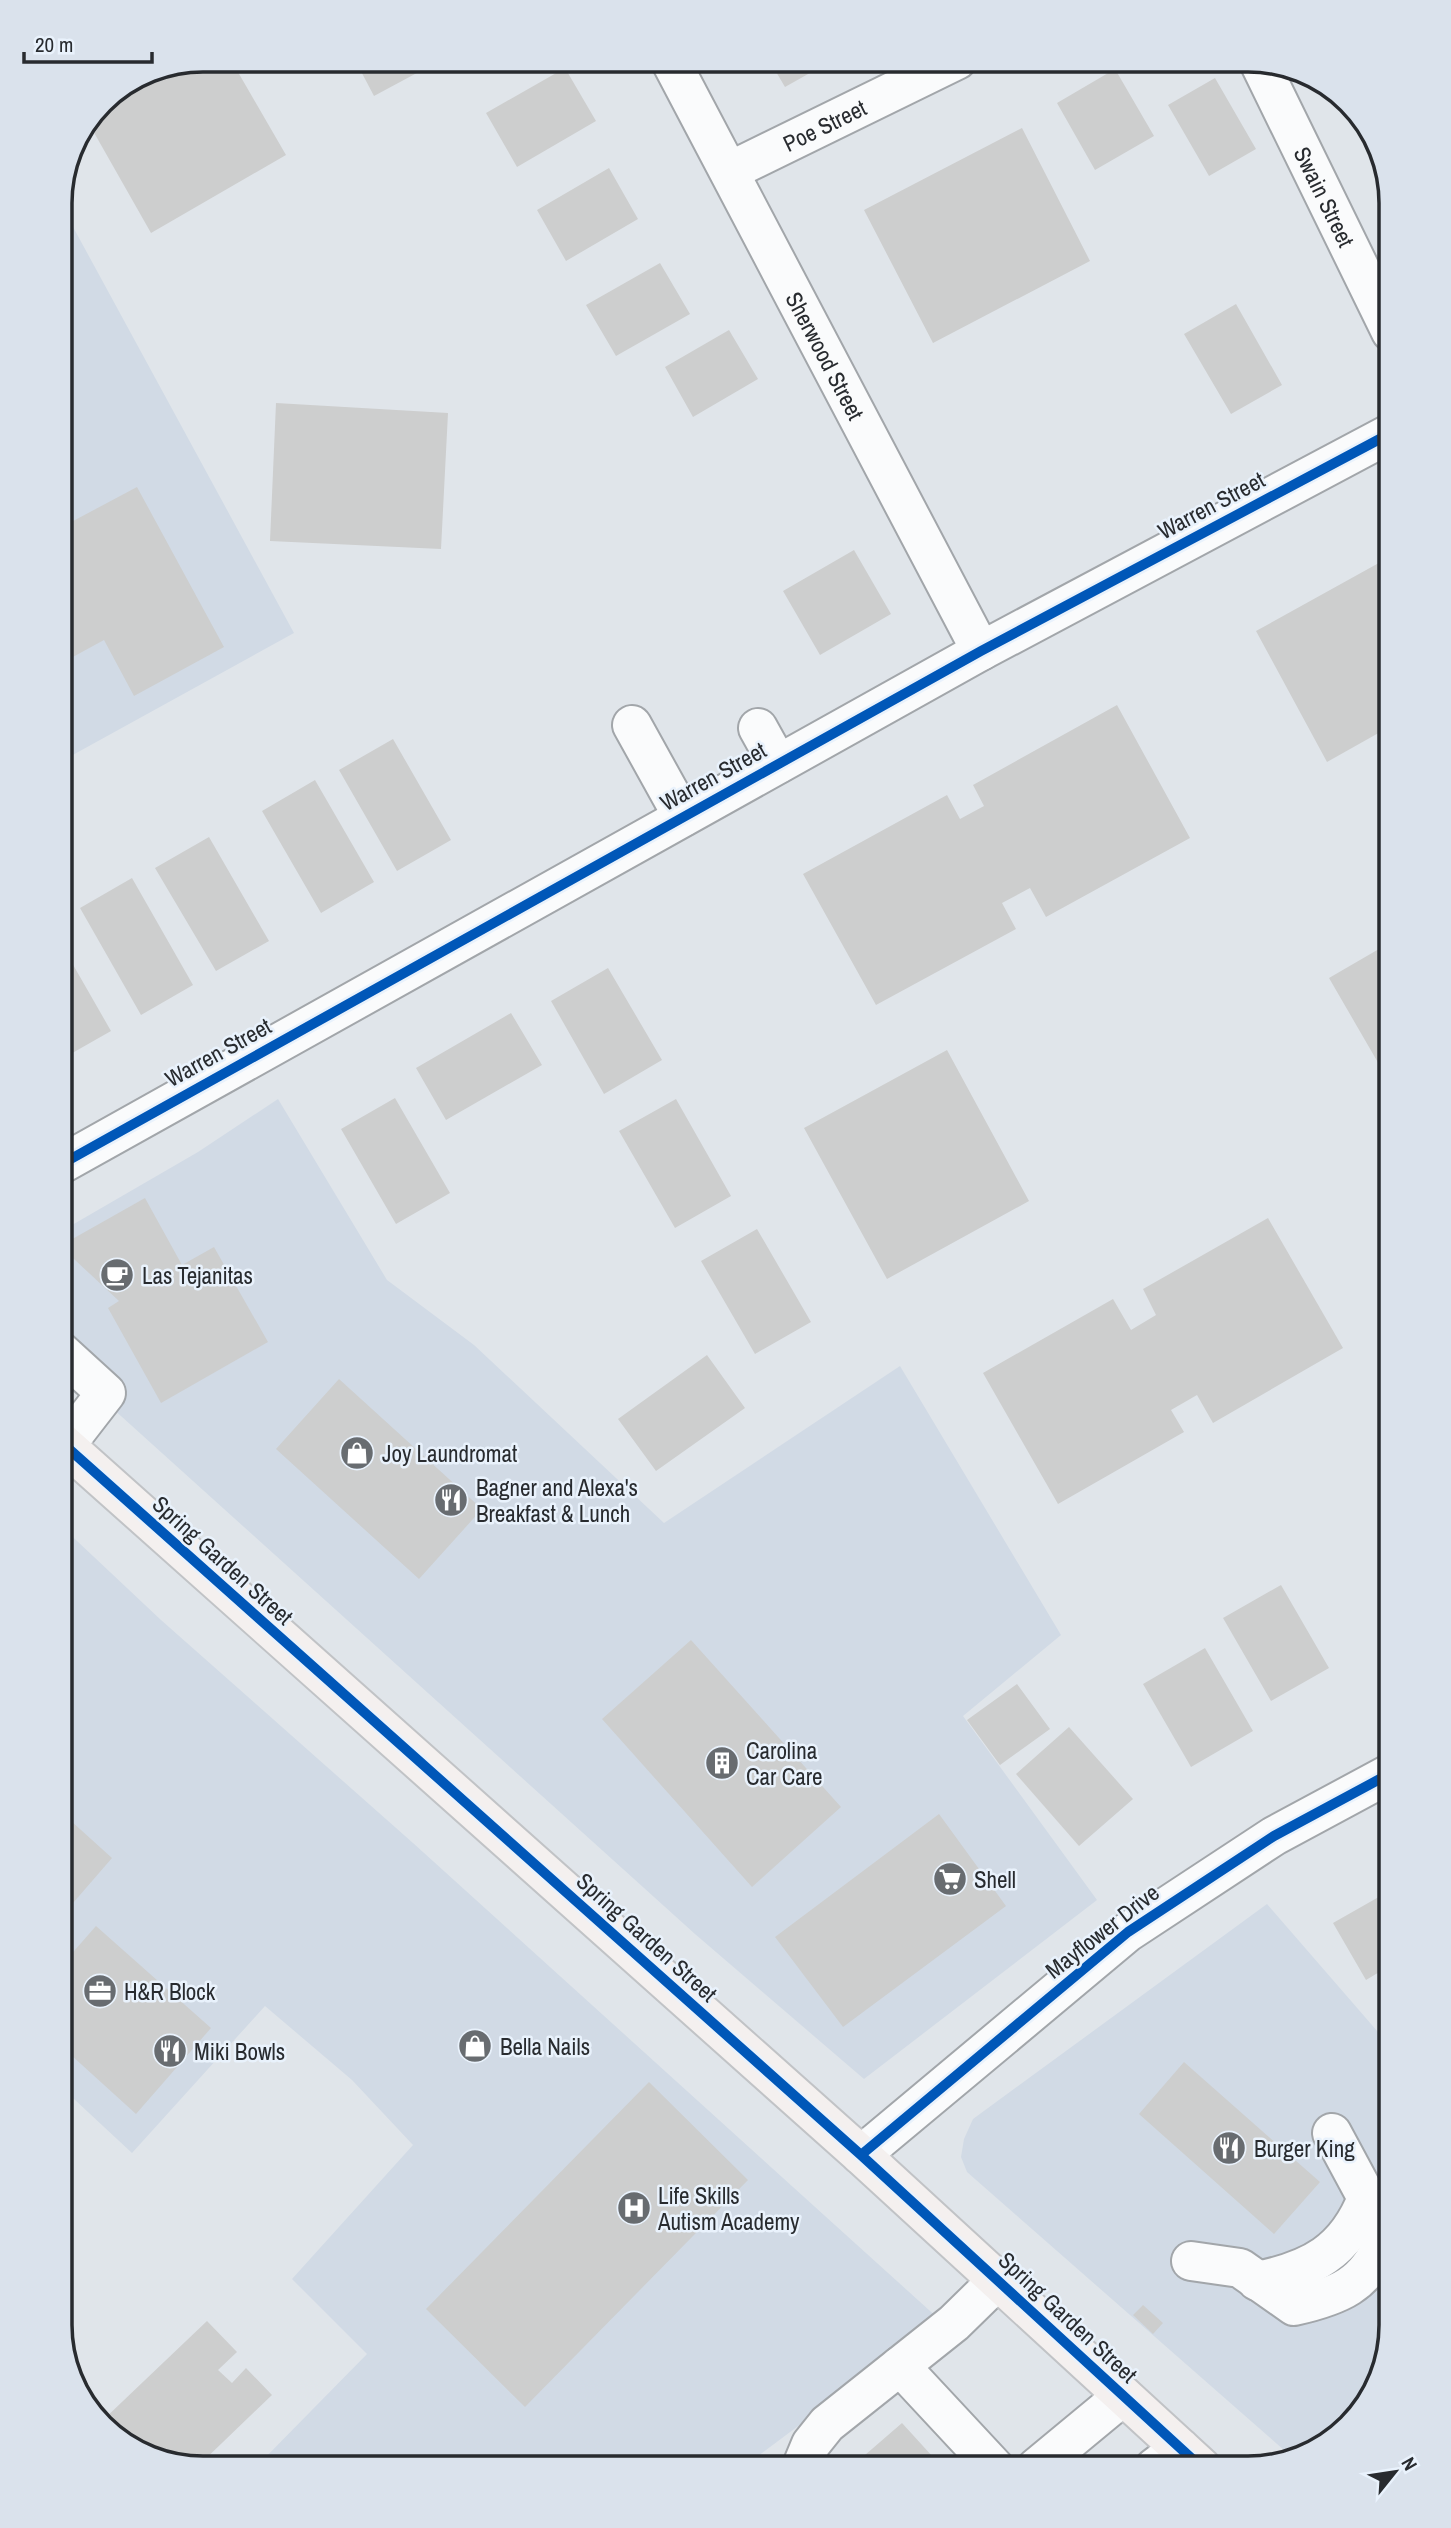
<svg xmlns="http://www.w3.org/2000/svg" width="1451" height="2528" viewBox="0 0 1451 2528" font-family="'Archivo Narrow',sans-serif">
  <rect width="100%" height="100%" fill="#e0e5ea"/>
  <!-- built -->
  <path fill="#d1dae5" d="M 60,203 L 294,633 L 60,762 Z
    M 278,1099 L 387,1280 L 474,1345 L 664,1523 L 900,1366 L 1061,1635 L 963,1716 L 1097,1900 L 864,2079 L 695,1934 L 60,1361 L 60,1232 L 198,1152 Z
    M 60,1525 L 161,1620 L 413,1843 L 940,2320 L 742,2468 L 255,2468 L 367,2354 L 292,2279 L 413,2145 L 352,2080 L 265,2006 L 132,2153 L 60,2086 Z
    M 1267,1904 L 1391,2047 L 1391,2326 L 1368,2405 L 1311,2454 L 1293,2458 L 967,2172 L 961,2157 L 964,2139 L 973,2119 Z"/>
  <!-- building -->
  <path fill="#cdcece" d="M 202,60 L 231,60 L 286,155 L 151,233 L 88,122 L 98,106 L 167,66 Z
    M 355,60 L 441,60 L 374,96 Z
    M 769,60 L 833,60 L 785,87 Z
    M 565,68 L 596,121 L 517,167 L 486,113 Z
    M 1115,69 L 1154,136 L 1095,170 L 1057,103 Z
    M 1215,78 L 1256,149 L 1209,176 L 1168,105 Z
    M 1022,128 L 1090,261 L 933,343 L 864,210 Z
    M 609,168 L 638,219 L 566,261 L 537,210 Z
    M 660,263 L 690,314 L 616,356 L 586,305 Z
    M 1236,304 L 1282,385 L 1231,414 L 1184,334 Z
    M 729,330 L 758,379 L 693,417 L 665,367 Z
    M 276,403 L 448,413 L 441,549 L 270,541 Z
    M 137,487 L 224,647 L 134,696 L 104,640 L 60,664 L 60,528 Z
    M 854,550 L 891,614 L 820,655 L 783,591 Z
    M 1386,559 L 1391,569 L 1391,726 L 1327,762 L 1256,631 Z
    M 1117,705 L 1190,838 L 1046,917 L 1030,888 L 1002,903 L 1016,929 L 876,1005 L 803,874 L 947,795 L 960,819 L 984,806 L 973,785 Z
    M 393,739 L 451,840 L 397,871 L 339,770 Z
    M 315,780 L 374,882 L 321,913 L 262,811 Z
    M 209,837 L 269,941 L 216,971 L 155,868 Z
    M 132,878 L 193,985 L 141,1015 L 80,908 Z
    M 60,942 L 111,1031 L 60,1060 Z
    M 1391,942 L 1391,1085 L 1329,978 Z
    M 608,968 L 662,1060 L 604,1094 L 551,1001 Z
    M 511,1013 L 542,1065 L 446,1120 L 416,1068 Z
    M 947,1050 L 1029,1201 L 887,1279 L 804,1128 Z
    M 395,1098 L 450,1193 L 396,1224 L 341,1129 Z
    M 676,1099 L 731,1196 L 675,1228 L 619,1131 Z
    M 145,1198 L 182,1265 L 214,1247 L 268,1342 L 161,1403 L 108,1308 L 119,1301 L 60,1246 Z
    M 1268,1218 L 1343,1348 L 1213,1423 L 1197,1395 L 1171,1410 L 1184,1432 L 1058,1504 L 983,1373 L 1113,1299 L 1131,1330 L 1156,1315 L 1143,1289 Z
    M 757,1229 L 811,1322 L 755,1354 L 701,1261 Z
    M 707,1355 L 745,1408 L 656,1471 L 618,1419 Z
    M 339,1379 L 482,1509 L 419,1579 L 276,1449 Z
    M 1281,1585 L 1329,1668 L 1271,1701 L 1223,1618 Z
    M 691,1640 L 841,1807 L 752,1887 L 602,1719 Z
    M 1205,1648 L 1253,1731 L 1191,1767 L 1143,1684 Z
    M 1017,1684 L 1050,1729 L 1000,1765 L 967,1720 Z
    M 1069,1727 L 1133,1799 L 1079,1846 L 1016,1774 Z
    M 60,1811 L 112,1858 L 60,1918 Z
    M 939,1814 L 1006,1906 L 843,2027 L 775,1937 Z
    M 1391,1890 L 1391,1965 L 1366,1980 L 1333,1923 Z
    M 96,1926 L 211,2028 L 136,2114 L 60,2045 L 60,1967 Z
    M 1184,2062 L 1320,2182 L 1274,2234 L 1139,2114 Z
    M 649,2082 L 748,2180 L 525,2407 L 426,2309 Z
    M 1143,2305 L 1163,2323 L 1153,2334 L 1133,2315 Z
    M 207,2321 L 237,2352 L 218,2370 L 232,2383 L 246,2368 L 272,2395 L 196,2468 L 123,2445 L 102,2421 Z
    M 902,2423 L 943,2468 L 850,2468 Z"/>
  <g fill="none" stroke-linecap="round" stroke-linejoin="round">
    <!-- minor casing -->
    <g stroke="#a2a6aa" stroke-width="42">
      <g id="minor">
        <path id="s1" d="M 670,60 L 981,651"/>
        <path id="s2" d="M 1258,60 L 1391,332"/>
        <path id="s3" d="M 730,171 L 957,60"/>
        <path d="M 632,725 L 683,817"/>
        <path d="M 758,728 L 778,764"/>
        <path d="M 60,1165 L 981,651 L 1391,433"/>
        <path d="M 60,1351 L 106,1393 L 65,1446"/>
        <path d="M 861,2155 L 1128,1932 L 1274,1836 L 1391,1773"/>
        <path d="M 1191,2261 L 1240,2268 L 1294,2306 C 1339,2296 1366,2285 1384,2241 L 1367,2198 L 1332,2133"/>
        <path d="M 1257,2281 C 1311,2270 1346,2252 1367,2198"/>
        <path d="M 900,2366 L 995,2468"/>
        <path d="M 801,2468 L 811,2444 L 827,2424 L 954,2323 L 998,2280"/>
        <path d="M 1036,2468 L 1123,2396"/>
        <path d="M 1154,2468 L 1180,2448"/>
      </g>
    </g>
    <!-- major casing -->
    <g stroke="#c1c3c6" stroke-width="42">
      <path id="major" d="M 60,1441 L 861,2155 L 1202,2468"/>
    </g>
    <!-- minor -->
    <use href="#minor" stroke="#fafbfc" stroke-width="38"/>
    <!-- major -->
    <use href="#major" stroke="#f4f0ef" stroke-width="38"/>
    <!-- cycleway casing -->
    <g stroke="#e9f2fc" stroke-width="15">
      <path id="cycleway" d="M 60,1165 L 981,651 L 1391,433
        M 60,1441 L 861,2155 L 1202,2468
        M 861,2155 L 1128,1932 L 1274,1836 L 1391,1773"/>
    </g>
    <!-- cycleway -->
    <use href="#cycleway" stroke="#0057b8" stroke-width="10"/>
  </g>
  <!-- icons -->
  <defs>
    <g id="cafe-disc" transform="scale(1.75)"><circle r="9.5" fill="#686c70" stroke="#e9f2fc"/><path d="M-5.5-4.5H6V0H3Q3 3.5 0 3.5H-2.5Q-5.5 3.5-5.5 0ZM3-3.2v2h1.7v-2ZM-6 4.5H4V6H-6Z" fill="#fff"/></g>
    <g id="shop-disc" transform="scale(1.75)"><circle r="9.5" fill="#686c70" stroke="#e9f2fc"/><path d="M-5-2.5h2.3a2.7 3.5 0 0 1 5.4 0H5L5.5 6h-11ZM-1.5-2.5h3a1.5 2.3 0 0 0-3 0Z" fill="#fff"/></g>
    <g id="restaurant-disc" transform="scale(1.75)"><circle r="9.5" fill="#686c70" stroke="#e9f2fc"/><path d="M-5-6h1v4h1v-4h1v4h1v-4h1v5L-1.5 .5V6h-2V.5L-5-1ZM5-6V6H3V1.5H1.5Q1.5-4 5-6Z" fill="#fff"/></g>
    <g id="building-disc" transform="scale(1.75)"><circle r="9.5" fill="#686c70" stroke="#e9f2fc"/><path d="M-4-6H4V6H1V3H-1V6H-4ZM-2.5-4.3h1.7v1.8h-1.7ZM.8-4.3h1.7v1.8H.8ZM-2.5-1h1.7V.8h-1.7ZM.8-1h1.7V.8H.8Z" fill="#fff"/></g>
    <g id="supermarket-disc" transform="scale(1.75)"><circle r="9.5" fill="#686c70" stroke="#e9f2fc"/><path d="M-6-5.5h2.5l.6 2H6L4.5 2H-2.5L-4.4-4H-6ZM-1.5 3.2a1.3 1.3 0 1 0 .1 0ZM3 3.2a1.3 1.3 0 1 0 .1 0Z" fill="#fff"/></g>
    <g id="office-disc" transform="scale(1.75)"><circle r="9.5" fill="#686c70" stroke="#e9f2fc"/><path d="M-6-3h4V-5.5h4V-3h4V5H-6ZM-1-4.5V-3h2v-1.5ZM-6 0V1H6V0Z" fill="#fff"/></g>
    <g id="hospital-disc" transform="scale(1.75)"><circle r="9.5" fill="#686c70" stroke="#e9f2fc"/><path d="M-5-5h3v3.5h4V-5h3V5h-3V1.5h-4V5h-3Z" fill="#fff"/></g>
  </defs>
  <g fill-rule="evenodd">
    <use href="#cafe-disc" x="117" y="1275"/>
    <use href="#shop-disc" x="357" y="1453"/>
    <use href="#restaurant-disc" x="451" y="1500"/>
    <use href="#building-disc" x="722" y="1763"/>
    <use href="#supermarket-disc" x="950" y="1879"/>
    <use href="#office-disc" x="100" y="1991"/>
    <use href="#shop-disc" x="475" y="2046"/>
    <use href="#restaurant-disc" x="170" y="2051"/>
    <use href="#restaurant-disc" x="1229" y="2148"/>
    <use href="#hospital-disc" x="634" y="2208"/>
  </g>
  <g text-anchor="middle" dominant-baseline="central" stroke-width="5" stroke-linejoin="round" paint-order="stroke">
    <!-- street labels -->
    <g font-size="23" fill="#282b2f" stroke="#e9f2fc">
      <text stroke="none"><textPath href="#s3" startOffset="105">Poe Street</textPath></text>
      <text stroke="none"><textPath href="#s2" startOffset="152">Swain Street</textPath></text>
      <text stroke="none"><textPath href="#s1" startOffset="334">Sherwood Street</textPath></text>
      <text transform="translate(1211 505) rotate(-28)">Warren Street</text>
      <text transform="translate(713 776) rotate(-29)">Warren Street</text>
      <text transform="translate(218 1052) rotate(-29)">Warren Street</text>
      <text transform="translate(223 1560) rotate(42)">Spring Garden Street</text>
      <text transform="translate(1102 1931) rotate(-38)">Mayflower Drive</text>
      <text transform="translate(647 1937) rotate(42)">Spring Garden Street</text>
      <text transform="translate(1068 2317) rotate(43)">Spring Garden Street</text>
    </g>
    <!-- poi labels -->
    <g font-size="23" fill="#282b2f" stroke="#e9f2fc" text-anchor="start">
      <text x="142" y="1275">Las Tejanitas</text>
      <text x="382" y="1453">Joy Laundromat</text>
      <text x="476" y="1487">Bagner and Alexa's<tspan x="476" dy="26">Breakfast &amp; Lunch</tspan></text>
      <text x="746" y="1750">Carolina<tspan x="746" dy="26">Car Care</tspan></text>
      <text x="974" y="1879">Shell</text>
      <text x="124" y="1991">H&amp;R Block</text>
      <text x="500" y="2046">Bella Nails</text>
      <text x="194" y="2051">Miki Bowls</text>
      <text x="1254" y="2148">Burger King</text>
      <text x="658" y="2195">Life Skills<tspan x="658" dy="26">Autism Academy</tspan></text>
    </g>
  </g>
  <!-- crop -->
  <path d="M0 0H1451V2528H0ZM203 72H1248A131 131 0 0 1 1379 203V2325A131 131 0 0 1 1248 2456H203A131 131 0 0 1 72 2325V203A131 131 0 0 1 203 72Z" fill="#dae2ec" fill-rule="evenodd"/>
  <path fill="none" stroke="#282b2f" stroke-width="3.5" d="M203 72H1248A131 131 0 0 1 1379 203V2325A131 131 0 0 1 1248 2456H203A131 131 0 0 1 72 2325V203A131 131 0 0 1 203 72Z"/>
  <!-- north arrow -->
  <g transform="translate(1395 2472) rotate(60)" stroke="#e9f2fc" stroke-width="5" paint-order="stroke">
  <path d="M0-5L12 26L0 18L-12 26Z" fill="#282b2f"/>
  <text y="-10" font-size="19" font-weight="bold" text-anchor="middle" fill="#282b2f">N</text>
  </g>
  <!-- scale -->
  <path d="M24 52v10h128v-10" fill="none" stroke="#282b2f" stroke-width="3.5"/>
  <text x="35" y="52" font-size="21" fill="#282b2f" stroke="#e9f2fc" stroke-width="5" paint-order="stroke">20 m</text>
</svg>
